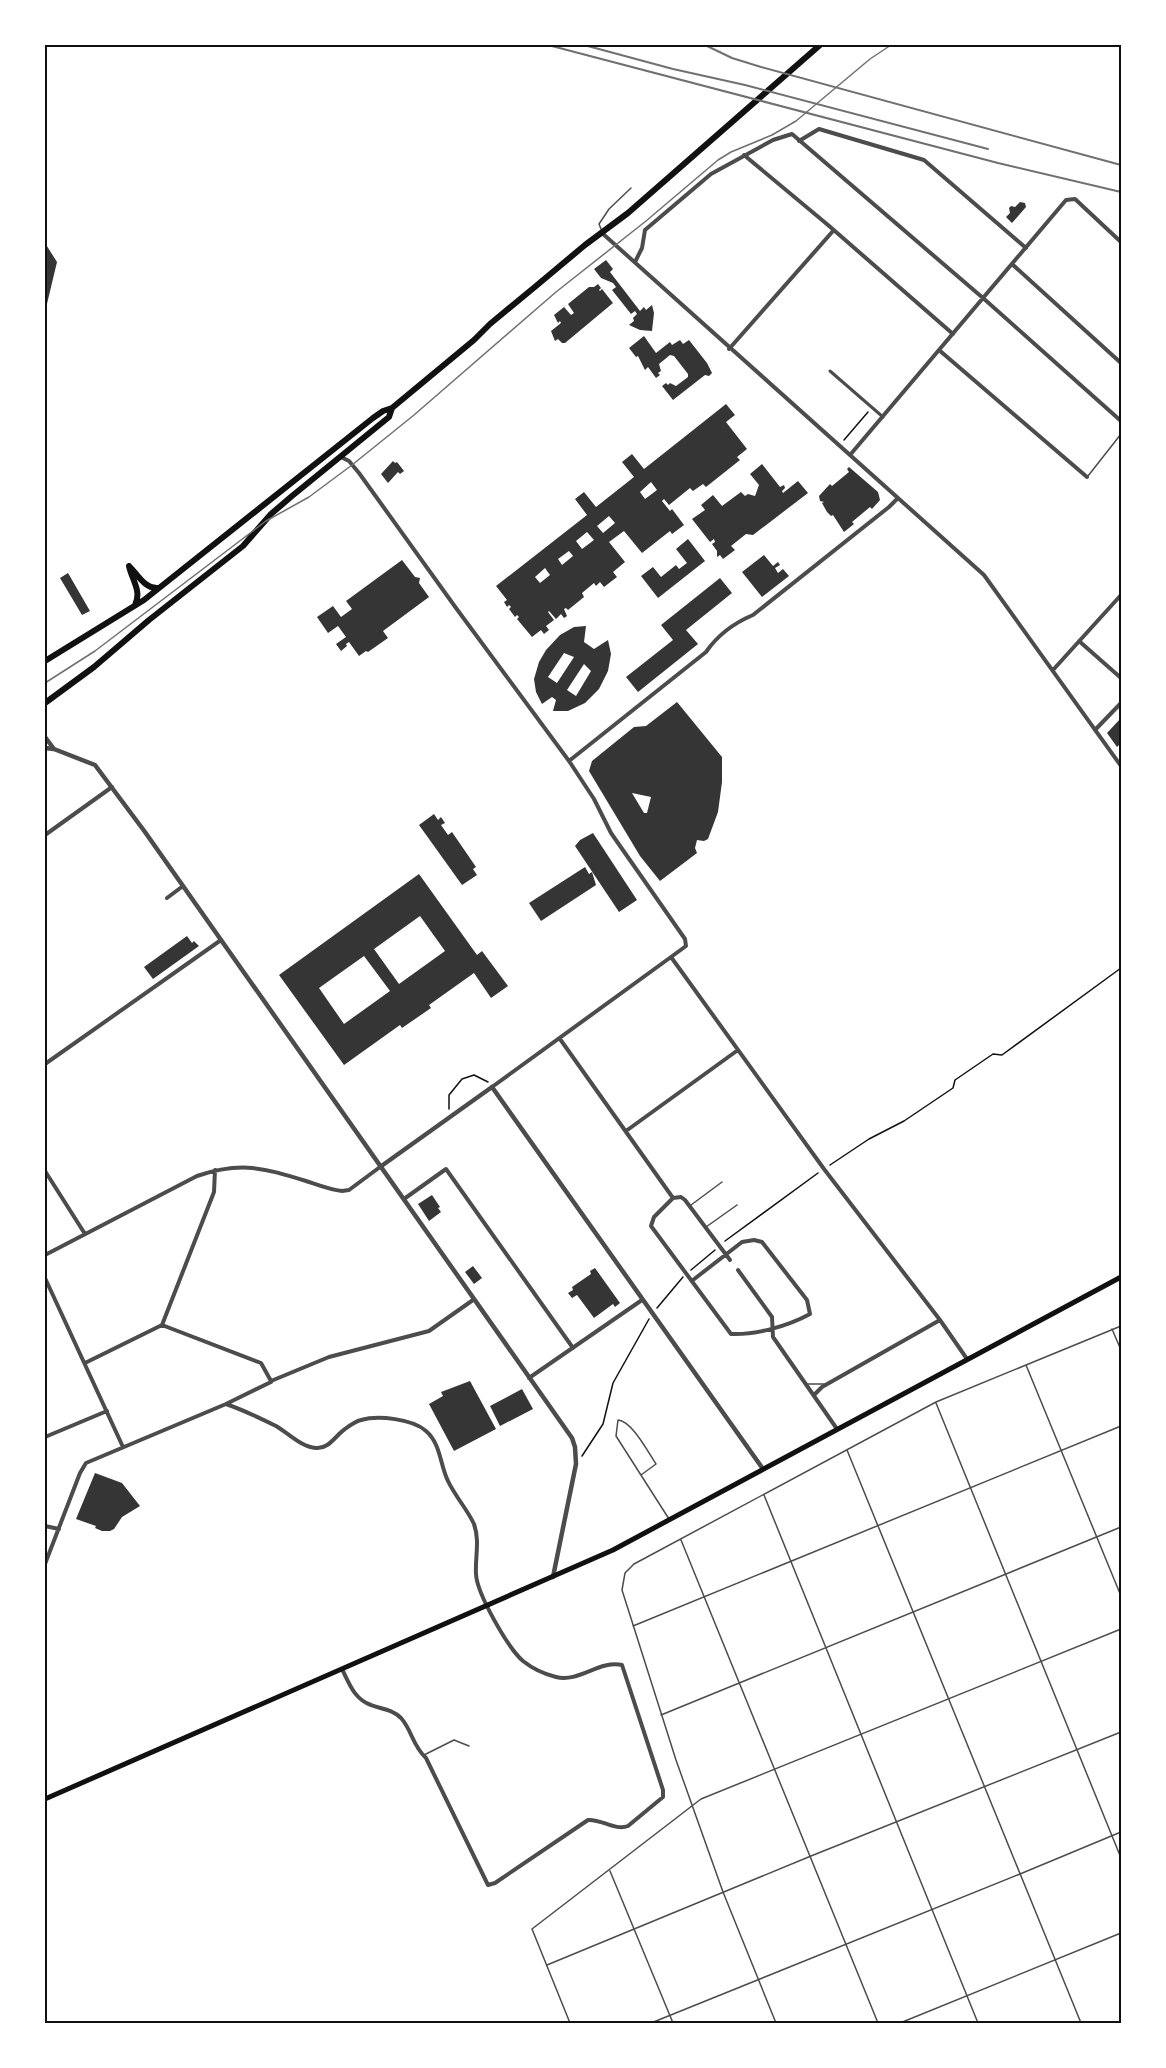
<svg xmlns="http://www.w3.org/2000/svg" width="1166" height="2068" viewBox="0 0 1166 2068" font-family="Inter,sans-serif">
  <rect width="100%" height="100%" fill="#fff"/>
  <!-- building -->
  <path fill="#353535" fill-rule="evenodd" d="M 1020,202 L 1025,203 L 1026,207 L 1012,223 L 1006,217 L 1010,213 L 1009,208 L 1011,206 L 1015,207 Z
    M 45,243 L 57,262 L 46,308 L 45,308 Z
    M 606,260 L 613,269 L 610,272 L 640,311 L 644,307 L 646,310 L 652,305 L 654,313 L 652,331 L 640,330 L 629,325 L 634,321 L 633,318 L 637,314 L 635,311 L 631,314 L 612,290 L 616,287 L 613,283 L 601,278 L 594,269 Z
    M 598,284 L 601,288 L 599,290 L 600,291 L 602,289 L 613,303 L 565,343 L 562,343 L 558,339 L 555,341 L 551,331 L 561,323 L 560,321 L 558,323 L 554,315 L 564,307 L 571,315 L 574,313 L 568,304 L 589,287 L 594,287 Z
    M 644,336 L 656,353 L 670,342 L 672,345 L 680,340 L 683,344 L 689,340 L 707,363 L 712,373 L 709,376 L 705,375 L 673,400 L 662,386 L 666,383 L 668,385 L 670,383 L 676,386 L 688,377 L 688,374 L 674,356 L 670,355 L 659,364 L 661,371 L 658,373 L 660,375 L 656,378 L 648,367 L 645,370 L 638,356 L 636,357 L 629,348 Z
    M 726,404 L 735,415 L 726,422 L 747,449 L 737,457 L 740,460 L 706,487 L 703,484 L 693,491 L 690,488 L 669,505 L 664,499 L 662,501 L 670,511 L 672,509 L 684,525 L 672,534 L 670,531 L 642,553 L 624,531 L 609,542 L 625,562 L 613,572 L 617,577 L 604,587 L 600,582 L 596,586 L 594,583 L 582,593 L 584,597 L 568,610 L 566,608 L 564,609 L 567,616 L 564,618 L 561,614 L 556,619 L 549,611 L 548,612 L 554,620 L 546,626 L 549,630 L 544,634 L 541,630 L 532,637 L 517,619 L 519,617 L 517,615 L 515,617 L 509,609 L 511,607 L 509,605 L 507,607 L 504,602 L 507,600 L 496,586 L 587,515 L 575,499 L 584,492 L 596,507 L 634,477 L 622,462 L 632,454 L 644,469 ZM 651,482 L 657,490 L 645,499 L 640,492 ZM 609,516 L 615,523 L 603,533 L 597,526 ZM 587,532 L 594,540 L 582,549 L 576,541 ZM 569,551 L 573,556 L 562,565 L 558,559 ZM 545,568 L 550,575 L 540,583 L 535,577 Z
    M 393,461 L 395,463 L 397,462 L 404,471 L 400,474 L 398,472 L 388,483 L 381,474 Z
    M 762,464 L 780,487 L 784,485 L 785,488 L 782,491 L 783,493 L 798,481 L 808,493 L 753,535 L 746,534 L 731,546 L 735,550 L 723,559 L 720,555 L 717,557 L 717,551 L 712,544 L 715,542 L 714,539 L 710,542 L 692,519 L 705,510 L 701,505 L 713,495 L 722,506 L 741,492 L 745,496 L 748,494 L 755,496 L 759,485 L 750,474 Z
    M 849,467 L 878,492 L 880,500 L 872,509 L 870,507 L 852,522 L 854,524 L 844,532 L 833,515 L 831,516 L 827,512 L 822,503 L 824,502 L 820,501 L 819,496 L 830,484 L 832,486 L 849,472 L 847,469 Z
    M 688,539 L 705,561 L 658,598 L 641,576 L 653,567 L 661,577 L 676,565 L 679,569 L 687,563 L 676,549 Z
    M 764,555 L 773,566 L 778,562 L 780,565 L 775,568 L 778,573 L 783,569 L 789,576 L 762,597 L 742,572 Z
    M 402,560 L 415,577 L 420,578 L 419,583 L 429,597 L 383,631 L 388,638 L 368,652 L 366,651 L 359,656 L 349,642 L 346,644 L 347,646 L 341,651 L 336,644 L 346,637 L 338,626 L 328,633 L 317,617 L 333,606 L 341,617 L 352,609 L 346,601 Z
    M 68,573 L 90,611 L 82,615 L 60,578 Z
    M 720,578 L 732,593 L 686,630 L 698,644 L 638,692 L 626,677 L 673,640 L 661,625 Z
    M 586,626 L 584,642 L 594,649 L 608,640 L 611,654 L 608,671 L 599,689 L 585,703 L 568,711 L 553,711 L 556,700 L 552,697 L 542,704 L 536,692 L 534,679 L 539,662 L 546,650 L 560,635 L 574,627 ZM 564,653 L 574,657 L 557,683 L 548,677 ZM 584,664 L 591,671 L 576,696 L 567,690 Z
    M 677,702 L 722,757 L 722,782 L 718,812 L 708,839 L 704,841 L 697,840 L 695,848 L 697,853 L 660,881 L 640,856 L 589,771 L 592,761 L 634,727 L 646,726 ZM 632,793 L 651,797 L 647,813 L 644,813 Z
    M 1121,718 L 1121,743 L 1117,747 L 1107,733 Z
    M 434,814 L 438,820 L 441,817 L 445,823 L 441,825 L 448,835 L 452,832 L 476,867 L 473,869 L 477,875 L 462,885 L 419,825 Z
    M 593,833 L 637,900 L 619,912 L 575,846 L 580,840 Z
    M 585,867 L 589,874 L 592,872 L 596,885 L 541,921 L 529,903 Z
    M 419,874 L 477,955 L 482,951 L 508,986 L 491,998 L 474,973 L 429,1005 L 431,1008 L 402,1028 L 400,1025 L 344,1065 L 279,975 ZM 420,916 L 445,951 L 399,984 L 374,949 ZM 364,956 L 390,991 L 344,1024 L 319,988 Z
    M 187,936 L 192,943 L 194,941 L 199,946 L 153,979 L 144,967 Z
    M 432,1195 L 440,1207 L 438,1208 L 441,1212 L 429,1221 L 418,1204 Z
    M 473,1266 L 482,1278 L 474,1284 L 465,1272 Z
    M 595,1268 L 620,1303 L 615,1307 L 613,1304 L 594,1318 L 577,1295 L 572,1298 L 568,1293 L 573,1290 L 572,1287 L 591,1274 L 590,1271 Z
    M 470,1381 L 496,1429 L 454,1451 L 429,1404 L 443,1396 L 441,1392 Z
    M 522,1389 L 533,1409 L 500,1426 L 490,1406 Z
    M 95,1473 L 122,1483 L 140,1506 L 122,1517 L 114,1529 L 110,1531 L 102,1531 L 95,1528 L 96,1526 L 76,1519 Z"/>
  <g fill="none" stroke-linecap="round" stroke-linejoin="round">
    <!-- path -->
    <path stroke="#111" stroke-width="1.5" d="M 844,440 L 868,412
      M 449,1109 L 449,1095 L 462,1079 L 474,1075 L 488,1082
      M 830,1165 L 869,1139 L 904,1121 L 953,1088 L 955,1080 L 993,1054 L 1002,1055 L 1121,968
      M 725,1241 L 818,1173
      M 691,1270 L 715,1250
      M 657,1308 L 683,1277
      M 582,1456 L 603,1424 L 613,1383 L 649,1319"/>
    <!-- service -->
    <path stroke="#4c4c4c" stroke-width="1.5" d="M 601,229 L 599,224 L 609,209 L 631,188
      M 1088,476 L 1121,434
      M 691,1205 L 722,1182
      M 706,1227 L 737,1205
      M 1112,1329 L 1121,1350
      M 1026,1365 L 1121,1596
      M 807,1384 L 826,1384
      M 936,1403 L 1121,1858
      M 847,1450 L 1081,2023
      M 641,1475 L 656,1464 C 648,1452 632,1421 618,1420 L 616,1436 L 669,1519
      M 764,1495 L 978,2023
      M 681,1540 L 878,2023
      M 633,1626 L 1121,1426
      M 661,1715 L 1121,1527
      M 424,1755 L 454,1740 L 469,1746
      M 610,1871 L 673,2023
      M 547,1965 L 811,1856 L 1121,1732
      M 570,2023 L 532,1929 L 701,1799 L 1121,1629
      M 651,2023 L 1020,1874 L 1121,1832
      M 776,2023 L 723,1892 L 676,1760 L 622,1590 L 625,1573 L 634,1564 L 936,1402 L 1121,1326
      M 900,2023 L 1121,1933"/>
    <!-- pedestrian -->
    <path stroke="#4c4c4c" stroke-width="3" d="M 830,371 L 883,417"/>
    <!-- minor -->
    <path stroke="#4c4c4c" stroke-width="4" d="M 799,141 L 819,129 L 924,160 L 1026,248
      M 744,155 L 828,225 L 953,334
      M 602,233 L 984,575 L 1121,766
      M 635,262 L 642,248 L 645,230 L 711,174 L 773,140 L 792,134 L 983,298 L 1121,421
      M 1012,264 L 1121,363
      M 729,349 L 833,231
      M 939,350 L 1087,477
      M 850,455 L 1066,200 L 1075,199 L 1121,242
      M 341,457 L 349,461 L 359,473 L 456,608 L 569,761 L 594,799 L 611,833 L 685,939 L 686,946 L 671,957 L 492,1087
      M 1079,641 L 1121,678
      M 1053,670 L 1121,595
      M 1095,730 L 1121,703
      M 569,761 L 706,652 C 717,636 734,623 753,615 L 889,507 L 898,498
      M 45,835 L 112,787
      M 167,898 L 183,886
      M 671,957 L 824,1169 L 940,1320 L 967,1359
      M 560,1039 L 673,1198
      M 45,1064 L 221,940
      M 626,1131 L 738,1050
      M 45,1171 L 85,1234
      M 673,1198 L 654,1217 L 651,1226 L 731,1334 C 756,1335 788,1326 810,1314 L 807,1300 L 762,1242 L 754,1240 L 742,1242 L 693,1280
      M 673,1198 L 681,1197 L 685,1200 L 730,1260
      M 404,1199 L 446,1169 L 573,1348
      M 45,1255 L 197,1176 C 241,1161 264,1168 306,1181 C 318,1185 330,1190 342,1191 L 349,1190 L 380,1167
      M 738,1270 L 772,1317 L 773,1337 L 837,1429
      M 45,1278 L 123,1447
      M 162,1325 L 261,1363 L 271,1381 L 329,1357 L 429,1331 L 473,1300
      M 85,1363 L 162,1325 L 214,1192 L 215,1170
      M 529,1378 L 642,1300
      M 814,1395 L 822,1387 L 940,1320
      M 226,1404 C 243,1410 260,1418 276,1426 C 288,1433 301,1447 316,1448 C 329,1449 335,1436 345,1429 C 349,1426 356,1421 361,1420 C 378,1415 413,1419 426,1431 C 441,1444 440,1465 448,1481 C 455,1496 467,1509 474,1524 C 480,1541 475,1557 476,1574 C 477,1594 508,1648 523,1661 C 533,1669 544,1674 556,1677 C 579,1683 599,1660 622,1665 L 663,1790 L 663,1797 L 628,1826 C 615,1831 602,1819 588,1820 L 495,1883 L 488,1885 L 426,1758 C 412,1745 412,1730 401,1718 C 392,1709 381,1709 371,1705 C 354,1699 349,1683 342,1669
      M 45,1437 L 107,1411
      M 45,1526 L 59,1529
      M 45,1564 L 80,1473 L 86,1463 L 226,1404 L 271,1382"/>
    <!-- tertiary -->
    <path stroke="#4c4c4c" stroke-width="4.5" d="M 45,737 L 54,749
      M 45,748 L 54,749 L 95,765 L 145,832 L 572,1438 L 575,1447 L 576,1464 L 553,1577
      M 380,1167 L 492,1087 L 763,1469"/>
    <!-- secondary -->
    <path stroke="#111" stroke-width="5" d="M 45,1799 L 613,1550 L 1121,1277"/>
    <!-- primary -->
    <path stroke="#111" stroke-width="6" d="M 129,566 C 132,580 142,591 135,605
      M 130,567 C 138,575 145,589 158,588
      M 45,661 L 144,600 L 373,418 L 383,411 L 392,408 L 474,340 L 490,324 L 536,286 L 585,245 L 628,213 L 820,45
      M 45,703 L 94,667 L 149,620 L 243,546 L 271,514 L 292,496 L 389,417 L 392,408"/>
    <!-- tram -->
    <path stroke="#707070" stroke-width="1.5" d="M 45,683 L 95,651 L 266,521 L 309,497 L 352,465 L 414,415 L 556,292 L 646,221 L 718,160 L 731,152 L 772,135 L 796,121 L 870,59 L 891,45"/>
    <!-- rail -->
    <path stroke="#707070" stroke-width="2" d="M 548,45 L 998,163 L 1121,192
      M 584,45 L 673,69 L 745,85 L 988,149
      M 705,45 L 732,58 L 761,67 L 1121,165"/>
  </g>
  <!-- border -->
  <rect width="1166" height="2068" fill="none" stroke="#ffffff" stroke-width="93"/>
  <rect x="46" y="46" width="1074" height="1976" fill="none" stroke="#111" stroke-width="2"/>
</svg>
